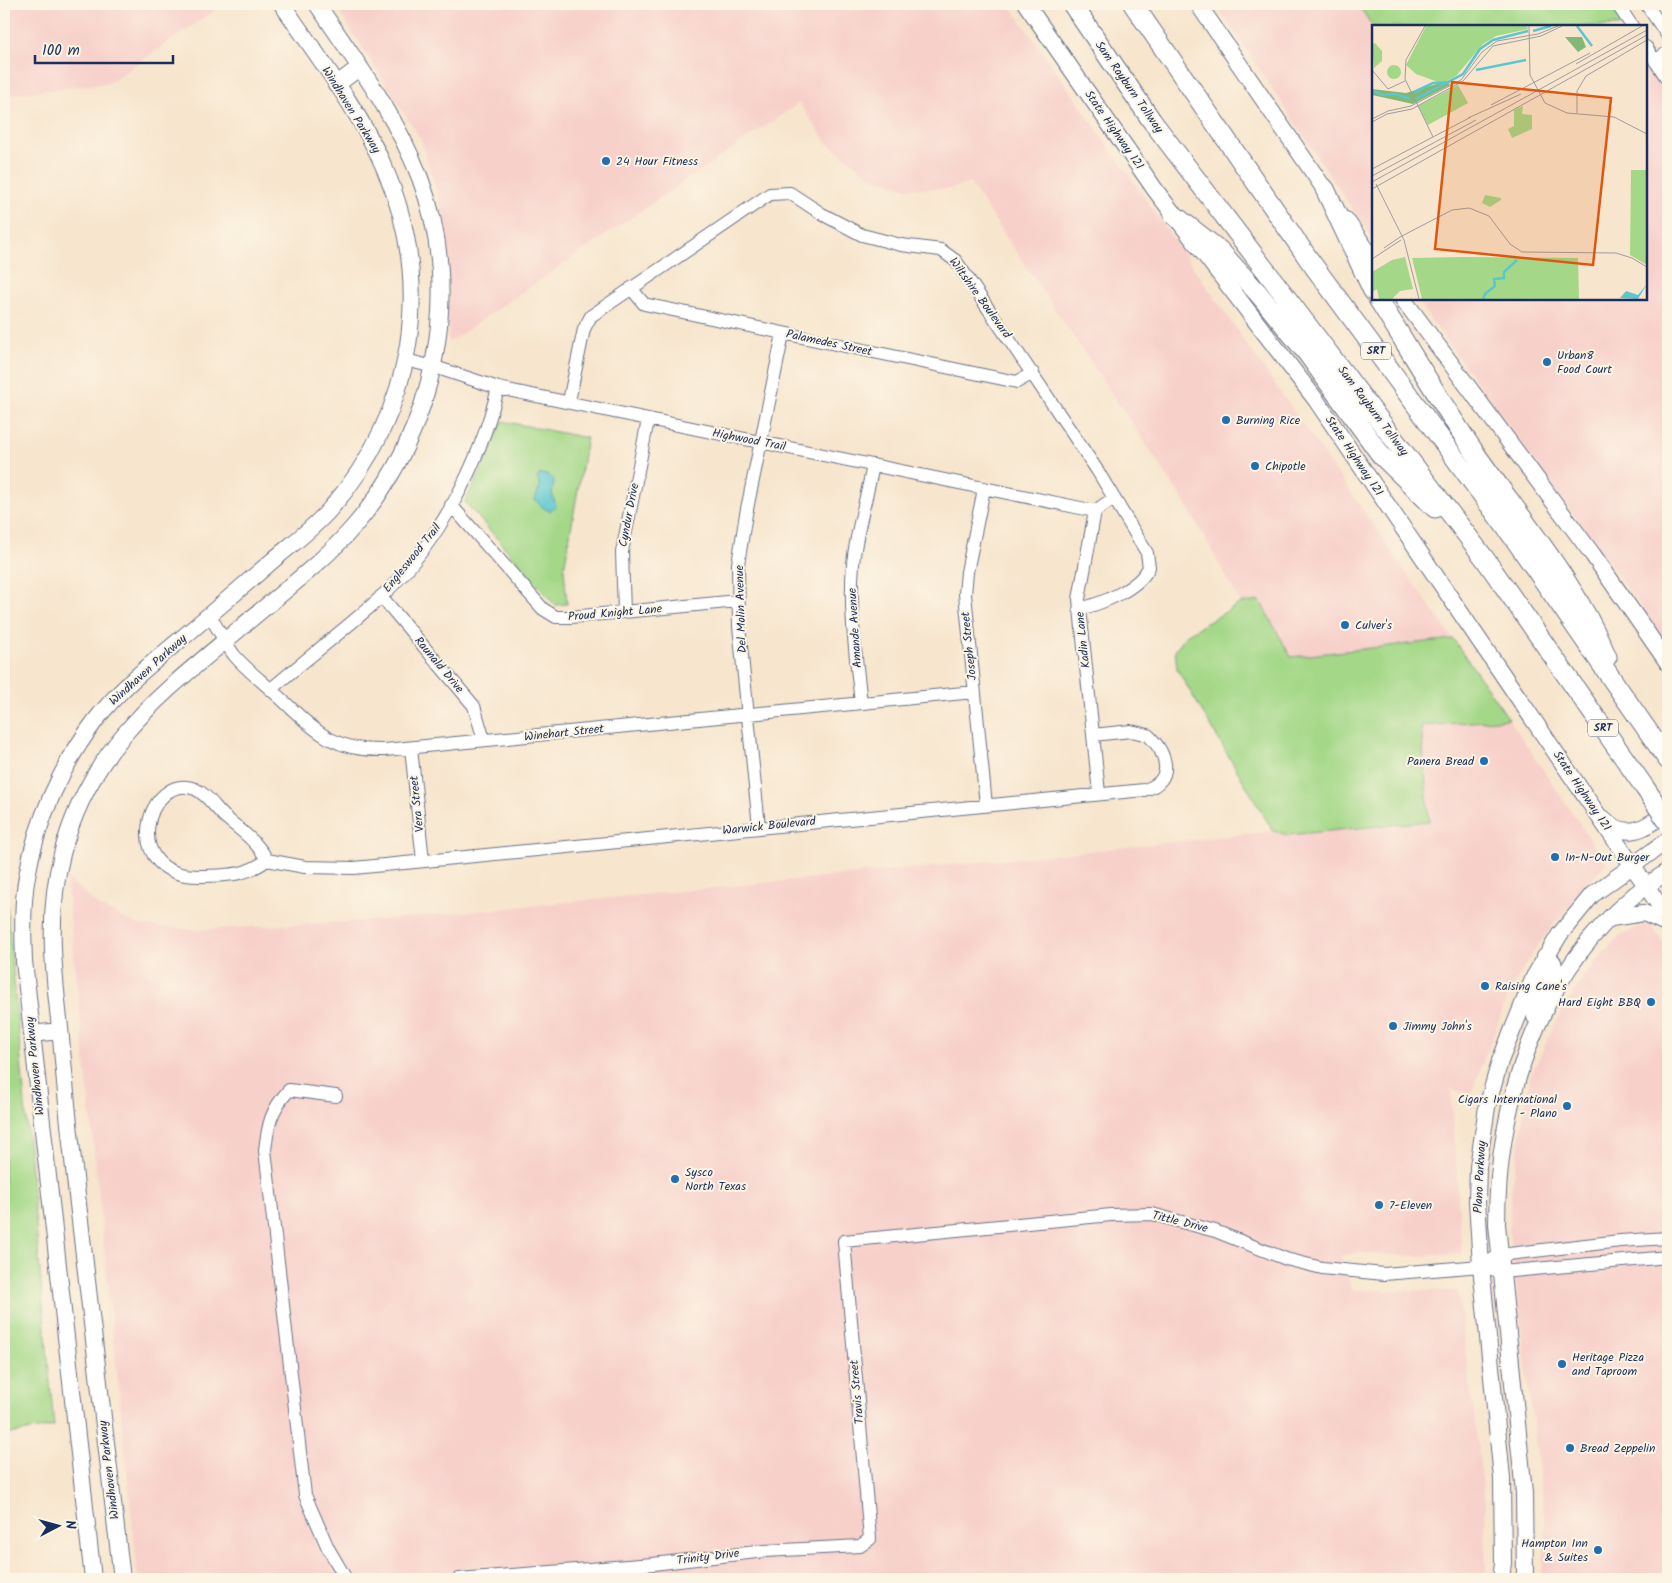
<svg xmlns="http://www.w3.org/2000/svg" width="1672" height="1583" viewBox="0 0 1672 1583" font-family="Kalam,sans-serif">
  <rect width="100%" height="100%" fill="#fcf5e5"/>
  <filter id="ink" filterUnits="userSpaceOnUse"><feTurbulence type="fractalNoise" baseFrequency=".02" numOctaves="2"/><feDisplacementMap in="SourceGraphic" scale="10" xChannelSelector="R" yChannelSelector="G"/><feConvolveMatrix kernelMatrix="1 2 1 2 8 2 1 2 1" color-interpolation-filters="sRGB"/></filter>
  <filter id="wash" filterUnits="userSpaceOnUse"><feTurbulence type="fractalNoise" baseFrequency=".0096" numOctaves="4" result="noise"/><feDisplacementMap in="SourceGraphic" scale="20" xChannelSelector="R" yChannelSelector="G"/><feGaussianBlur stdDeviation="1.12" result="paint"/><feColorMatrix in="noise" values="0 0 0 0 0 0 0 0 0 0 0 0 0 0 0 0 0 1.4 0 .05"/><feComposite in="paint" operator="in"/></filter>
  <g filter="url(#wash)">
    <rect width="100%" height="100%" fill="#f7e5cd"/>
    <!-- built -->
    <path fill="#f7d0ca" d="M 4,4 L 224,4 L 109,83 L 4,95 Z
      M 334,4 L 1009,4 L 1453,639 L 1291,657 L 1260,601 L 1241,603 L 1184,501 L 970,183 L 950,189 L 906,188 L 872,177 L 827,143 L 799,103 L 448,343 L 446,223 L 421,139 Z
      M 1216,4 L 1609,4 L 1373,26 L 1373,240 Z
      M 1646,57 L 1668,90 L 1668,644 L 1416,299 L 1646,299 Z
      M 1509,719 L 1606,863 L 1545,935 L 1511,988 L 1471,1094 L 1451,1090 L 1462,1254 L 1412,1256 L 1357,1253 L 1340,1256 L 1352,1290 L 1458,1291 L 1485,1504 L 1486,1579 L 138,1579 L 66,877 L 100,907 L 139,925 L 195,930 L 384,920 L 1072,853 L 1273,831 L 1288,835 L 1429,822 L 1421,726 Z
      M 1650,923 L 1668,950 L 1668,1579 L 1541,1579 L 1546,1528 L 1509,1230 L 1511,1194 L 1530,1077 L 1557,1020 L 1584,976 L 1619,936 Z"/>
    <!-- green -->
    <path fill="#a4d888" stroke="#608473" d="M 1358,4 L 1612,4 L 1627,26 L 1373,27 Z
      M 502,421 L 587,438 L 564,569 L 567,604 L 555,605 L 465,502 L 490,453 Z
      M 1260,601 L 1291,657 L 1453,639 L 1509,719 L 1421,726 L 1429,821 L 1288,835 L 1273,831 L 1177,669 L 1175,650 L 1186,635 L 1241,603 Z
      M 4,873 L 54,1426 L 4,1435 Z"/>
    <!-- water -->
    <path fill="#5ac7d0" stroke="#3a7b97" d="M 541,474 L 549,475 L 554,480 L 552,494 L 556,506 L 551,511 L 545,509 L 535,500 L 540,486 L 537,477 Z"/>
  </g>
  <g filter="url(#ink)">
    <g fill="none" stroke-linecap="round" stroke-linejoin="round">
      <!-- minor casing -->
      <g stroke="#686f85" stroke-width="14">
        <path id="minor" d="M 1617,4 L 1632,26
          M 1646,4 L 1668,36
          M 1646,47 L 1668,80
          M 1655,61 L 1668,52
          M 631,288 L 644,304 L 1017,382 L 1033,373
          M 406,360 L 441,369 L 498,388 L 1095,511
          M 569,401 L 584,329 L 591,316 L 770,194 L 790,193 L 822,214 L 862,235 L 901,245 L 941,250 L 956,261 L 1097,470 L 1147,553 L 1149,567 C 1139,589 1101,604 1079,609
          M 984,489 L 967,572 L 965,594 L 986,805
          M 451,505 L 543,609 L 556,617 L 571,617 L 738,601
          M 381,596 L 474,706 L 484,740
          M 624,612 L 622,552 L 648,420
          M 209,615 C 218,628 225,643 234,655 C 245,668 258,678 270,689 C 310,723 326,752 385,750 L 974,692
          M 271,689 C 307,658 346,629 381,597 C 440,541 479,466 498,388
          M 861,703 C 856,657 849,610 853,564 C 856,531 867,498 873,465
          M 411,748 L 423,861
          M 1099,793 L 1079,599 L 1095,511 L 1114,498
          M 759,827 L 739,626 L 738,564 L 746,514 L 783,334
          M 267,860 C 245,876 229,875 203,876 C 115,879 148,770 195,789 C 207,794 215,808 225,817 C 241,831 257,841 267,860 L 305,867 L 354,868 L 1144,790 C 1176,781 1167,753 1148,735 L 1131,731 L 1093,735
          M 336,1096 L 289,1090 C 271,1110 268,1124 265,1150 L 305,1495 L 328,1548 L 346,1579
          M 1481,1266 L 1500,1255 L 1620,1241 L 1668,1238
          M 459,1579 L 653,1564 L 765,1551 L 860,1546 L 870,1539 L 844,1241 L 1111,1215 L 1152,1214 L 1215,1231 L 1286,1259 L 1322,1268 L 1384,1274 L 1481,1266 L 1502,1272 L 1668,1257"/>
      </g>
      <!-- major casing -->
      <g stroke="#686f85" stroke-width="18">
        <path id="major" d="M 1026,4 L 1156,191 L 1316,400 L 1668,918
          M 1198,4 L 1332,200
          M 336,85 L 360,67
          M 1346,220 L 1373,259
          M 1403,299 L 1593,555 L 1668,663
          M 1604,819 C 1627,842 1646,827 1668,812
          M 1611,918 L 1644,913 L 1668,924
          M 1535,1017 L 1538,1001 L 1554,967 L 1553,962 L 1545,957
          M 31,1034 L 60,1031
          M 93,1579 L 24,961 C 23,933 22,904 27,876 C 36,822 62,765 95,721 C 119,689 151,664 181,639 C 212,613 242,587 272,561 C 292,544 314,528 331,508 C 371,463 399,404 408,345 C 417,285 409,224 384,167 C 359,109 317,56 282,4
          M 122,1579 C 105,1437 88,1294 72,1151 C 67,1110 64,1069 60,1028 C 53,969 47,912 62,854 C 90,747 158,697 238,630 C 277,596 322,564 356,524 C 435,431 464,293 420,178 C 396,115 354,59 317,4
          M 1501,1579 L 1503,1563 L 1502,1478 L 1481,1266 L 1477,1201 L 1478,1167 L 1487,1107 L 1500,1061 L 1534,977 L 1560,934 L 1592,895 L 1668,840
          M 1525,1579 L 1524,1493 L 1497,1224 C 1497,1104 1537,978 1631,898 C 1642,888 1656,880 1668,871"/>
      </g>
      <!-- highway casing -->
      <g stroke="#686f85" stroke-width="21">
        <path id="highway" d="M 1072,4 L 1152,121 L 1485,559 L 1645,788
          M 1133,4 L 1310,261 L 1516,541 L 1668,760
          M 1325,189 L 1373,291
          M 1174,215 L 1219,250 L 1258,293 L 1307,353 L 1381,455 L 1435,508
          M 1378,299 C 1410,350 1441,403 1475,453 C 1522,520 1575,582 1607,657"/>
      </g>
      <!-- minor -->
      <use href="#minor" stroke="#fff" stroke-width="12"/>
      <!-- major -->
      <use href="#major" stroke="#fff" stroke-width="16"/>
      <!-- highway -->
      <use href="#highway" stroke="#fff" stroke-width="19"/>
      <!-- highway-bridge casing -->
      <g stroke="#686f85" stroke-width="21" stroke-linecap="butt">
        <path id="highway-bridge" d="M 1645,788 L 1668,822"/>
      </g>
      <!-- highway-bridge -->
      <use href="#highway-bridge" stroke="#fff" stroke-width="19"/>
    </g>
  </g>
  <!-- markers -->
  <g fill="#1f6fb2" stroke="#fcf5e5" stroke-width="2">
    <circle cx="606" cy="161" r="5"/>
    <circle cx="1547" cy="362" r="5"/>
    <circle cx="1226" cy="420" r="5"/>
    <circle cx="1255" cy="466" r="5"/>
    <circle cx="1345" cy="625" r="5"/>
    <circle cx="1484" cy="761" r="5"/>
    <circle cx="1555" cy="857" r="5"/>
    <circle cx="1485" cy="986" r="5"/>
    <circle cx="1651" cy="1002" r="5"/>
    <circle cx="1393" cy="1026" r="5"/>
    <circle cx="1567" cy="1106" r="5"/>
    <circle cx="675" cy="1179" r="5"/>
    <circle cx="1379" cy="1205" r="5"/>
    <circle cx="1562" cy="1364" r="5"/>
    <circle cx="1570" cy="1448" r="5"/>
    <circle cx="1598" cy="1550" r="5"/>
  </g>
  <g text-anchor="middle" dominant-baseline="central" stroke-width="4" stroke-linejoin="round" paint-order="stroke">
    <!-- shield labels -->
    <g fill="#fcf5e5" stroke="#5e6a86" stroke-width="1">
      <rect x="1361" y="342.5" width="30" height="17" rx="4"/>
      <rect x="1588" y="719.5" width="30" height="17" rx="4"/>
    </g>
    <g font-size="11" font-weight="bold" fill="#1b2f5e">
      <text x="1376" y="351">SRT</text>
      <text x="1603" y="728">SRT</text>
    </g>
    <!-- street labels -->
    <g font-size="12" fill="#1b2f5e" stroke="#fcf5e5">
      <text transform="translate(1129 87) rotate(55)">Sam Rayburn Tollway</text>
      <text transform="translate(351 110) rotate(58)">Windhaven Parkway</text>
      <text transform="translate(1114 130) rotate(55)">State Highway 121</text>
      <text transform="translate(980 298) rotate(54)">Wiltshire Boulevard</text>
      <text transform="translate(829 343) rotate(12)">Palamedes Street</text>
      <text transform="translate(1373 411) rotate(53)">Sam Rayburn Tollway</text>
      <text transform="translate(749 440) rotate(11)">Highwood Trail</text>
      <text transform="translate(1354 456) rotate(56)">State Highway 121</text>
      <text transform="translate(629 515) rotate(-79)">Cyndur Drive</text>
      <text transform="translate(412 558) rotate(-51)">Engleswood Trail</text>
      <text transform="translate(741 609) rotate(-92)">Del Molin Avenue</text>
      <text transform="translate(615 613) rotate(-5)">Proud Knight Lane</text>
      <text transform="translate(855 628) rotate(-94)">Amande Avenue</text>
      <text transform="translate(1083 640) rotate(-96)">Kadin Lane</text>
      <text transform="translate(969 646) rotate(-96)">Joseph Street</text>
      <text transform="translate(439 665) rotate(50)">Raunald Drive</text>
      <text transform="translate(148 670) rotate(-42)">Windhaven Parkway</text>
      <text transform="translate(564 733) rotate(-6)">Winehart Street</text>
      <text transform="translate(1582 791) rotate(56)">State Highway 121</text>
      <text transform="translate(417 804) rotate(-96)">Vera Street</text>
      <text transform="translate(769 826) rotate(-6)">Warwick Boulevard</text>
      <text transform="translate(35 1066) rotate(-96)">Windhaven Parkway</text>
      <text transform="translate(1480 1177) rotate(-87)">Plano Parkway</text>
      <text transform="translate(1180 1222) rotate(14)">Tittle Drive</text>
      <text transform="translate(857 1392) rotate(-95)">Travis Street</text>
      <text transform="translate(109 1470) rotate(-97)">Windhaven Parkway</text>
      <text transform="translate(708 1557) rotate(-7)">Trinity Drive</text>
    </g>
    <!-- poi labels -->
    <g font-size="12" fill="#1b2f5e" stroke="#fcf5e5" text-anchor="start">
      <text x="616" y="161">24 Hour Fitness</text>
      <text x="1557" y="355">Urban8<tspan x="1557" dy="14">Food Court</tspan></text>
      <text x="1236" y="420">Burning Rice</text>
      <text x="1265" y="466">Chipotle</text>
      <text x="1355" y="625">Culver's</text>
      <text x="1474" y="761" text-anchor="end">Panera Bread</text>
      <text x="1565" y="857">In-N-Out Burger</text>
      <text x="1495" y="986">Raising Cane's</text>
      <text x="1641" y="1002" text-anchor="end">Hard Eight BBQ</text>
      <text x="1403" y="1026">Jimmy John's</text>
      <text x="1557" y="1099" text-anchor="end">Cigars International<tspan x="1557" dy="14">- Plano</tspan></text>
      <text x="685" y="1172">Sysco<tspan x="685" dy="14">North Texas</tspan></text>
      <text x="1389" y="1205">7-Eleven</text>
      <text x="1572" y="1357">Heritage Pizza<tspan x="1572" dy="14">and Taproom</tspan></text>
      <text x="1580" y="1448">Bread Zeppelin</text>
      <text x="1588" y="1543" text-anchor="end">Hampton Inn<tspan x="1588" dy="14">&amp; Suites</tspan></text>
    </g>
  </g>
  <!-- overview -->
  <g transform="translate(1372 25)">
    <rect width="275" height="275" fill="#f7e5cd"/>
    <path d="M 54,1 L 155,1 L 156,4 L 124,11 L 111,19 L 84,51 L 75,56 L 66,57 L 44,49 L 34,40 ZM 3,18 L 10,26 L 10,36 L 2,43 L 0,19 ZM15 47a7 7 0 1 1 14 0a7 7 0 1 1-14 0ZM 86,60 L 96,78 L 56,100 L 46,81 ZM 151,81 L 150,89 L 160,90 L 160,104 L 140,113 L 136,104 L 142,101 L 142,85 ZM 259,145 L 275,145 L 275,240 L 258,230 ZM 113,170 L 129,173 L 129,175 L 118,182 L 110,178 ZM 33,232 L 41,264 L 28,266 L 20,274 L 7,274 L 5,264 L 0,267 L 0,247 L 20,235 ZM 91,232 L 206,233 L 207,274 L 50,274 L 40,233 Z" fill="#a4d888"/>
    <path d="M 193,12 L 210,12 L 214,22 L 206,27 ZM 75,56 L 78,60 L 41,79 L 0,70 L 0,64 L 34,68 Z" fill="#83b874"/>
    <path d="M 275,259 L 266,274 L 248,273 L 254,266 L 266,270 Z" fill="#5ac7d0"/>
    <path fill="none" stroke="#5ac7d0" stroke-width="2.5" d="M 205,1 L 220,21M 161,6 L 179,1M 104,45 L 154,35M 0,65 L 10,70 L 23,69 L 38,74M 42,67 L 61,58 L 78,57M 44,74 L 91,49 L 108,24 L 121,15 L 156,6M 111,274 L 113,269 L 123,261 L 122,254 L 132,253 L 132,247 L 145,235"/>
    <path fill="none" stroke="#9f9ca1" stroke-width="1" d="M 53,1 L 34,35 L 33,54 L 61,112M 157,1 L 158,50 L 173,78 L 195,88 L 242,92 L 275,109M 204,39 L 270,1M 0,45 L 16,64 L 33,56M 119,80 L 218,28M 205,88 L 205,66 L 214,51 L 275,15M 96,93 L 149,69M 0,94 L 16,86 L 39,81 L 89,55 L 110,27 L 125,16 L 166,9 L 186,1M 0,97 L 15,89 L 40,84 L 91,56 L 121,21 L 169,11 L 190,1M 0,144 L 99,92M 0,151 L 104,95M 0,157 L 275,5M 4,159 L 32,215 L 47,274M 0,164 L 275,10M 28,212 L 80,185 L 97,183 L 117,191 L 138,219 L 150,227 L 244,228 L 260,233 L 275,242M 12,223 L 28,212M 0,234 L 29,215"/>
    <path fill="#de5710" fill-opacity="0.15" stroke="#de5710" stroke-width="2.5" d="M 80,57 L 239,73 L 221,240 L 63,224 Z"/>
    <rect width="275" height="275" fill="none" stroke="#1b2f5e" stroke-width="2.5"/>
  </g>
  <!-- margin -->
  <rect width="1672" height="1583" fill="none" stroke="#fcf5e5" stroke-width="20"/>
  <!-- north arrow -->
  <g transform="translate(58 1526) rotate(84)" stroke="#fcf5e5" stroke-width="4" paint-order="stroke">
  <path d="M0-4L9 19L0 12L-9 19Z" fill="#1b2f5e"/>
  <text y="-8" font-size="14" font-weight="bold" text-anchor="middle" fill="#1b2f5e">N</text>
  </g>
  <!-- scale -->
  <path d="M35 55v8h138v-8" fill="none" stroke="#1b2f5e" stroke-width="2.5"/>
  <text x="42" y="55" font-size="15" fill="#1b2f5e" stroke="#fcf5e5" stroke-width="4" paint-order="stroke">100 m</text>
</svg>
